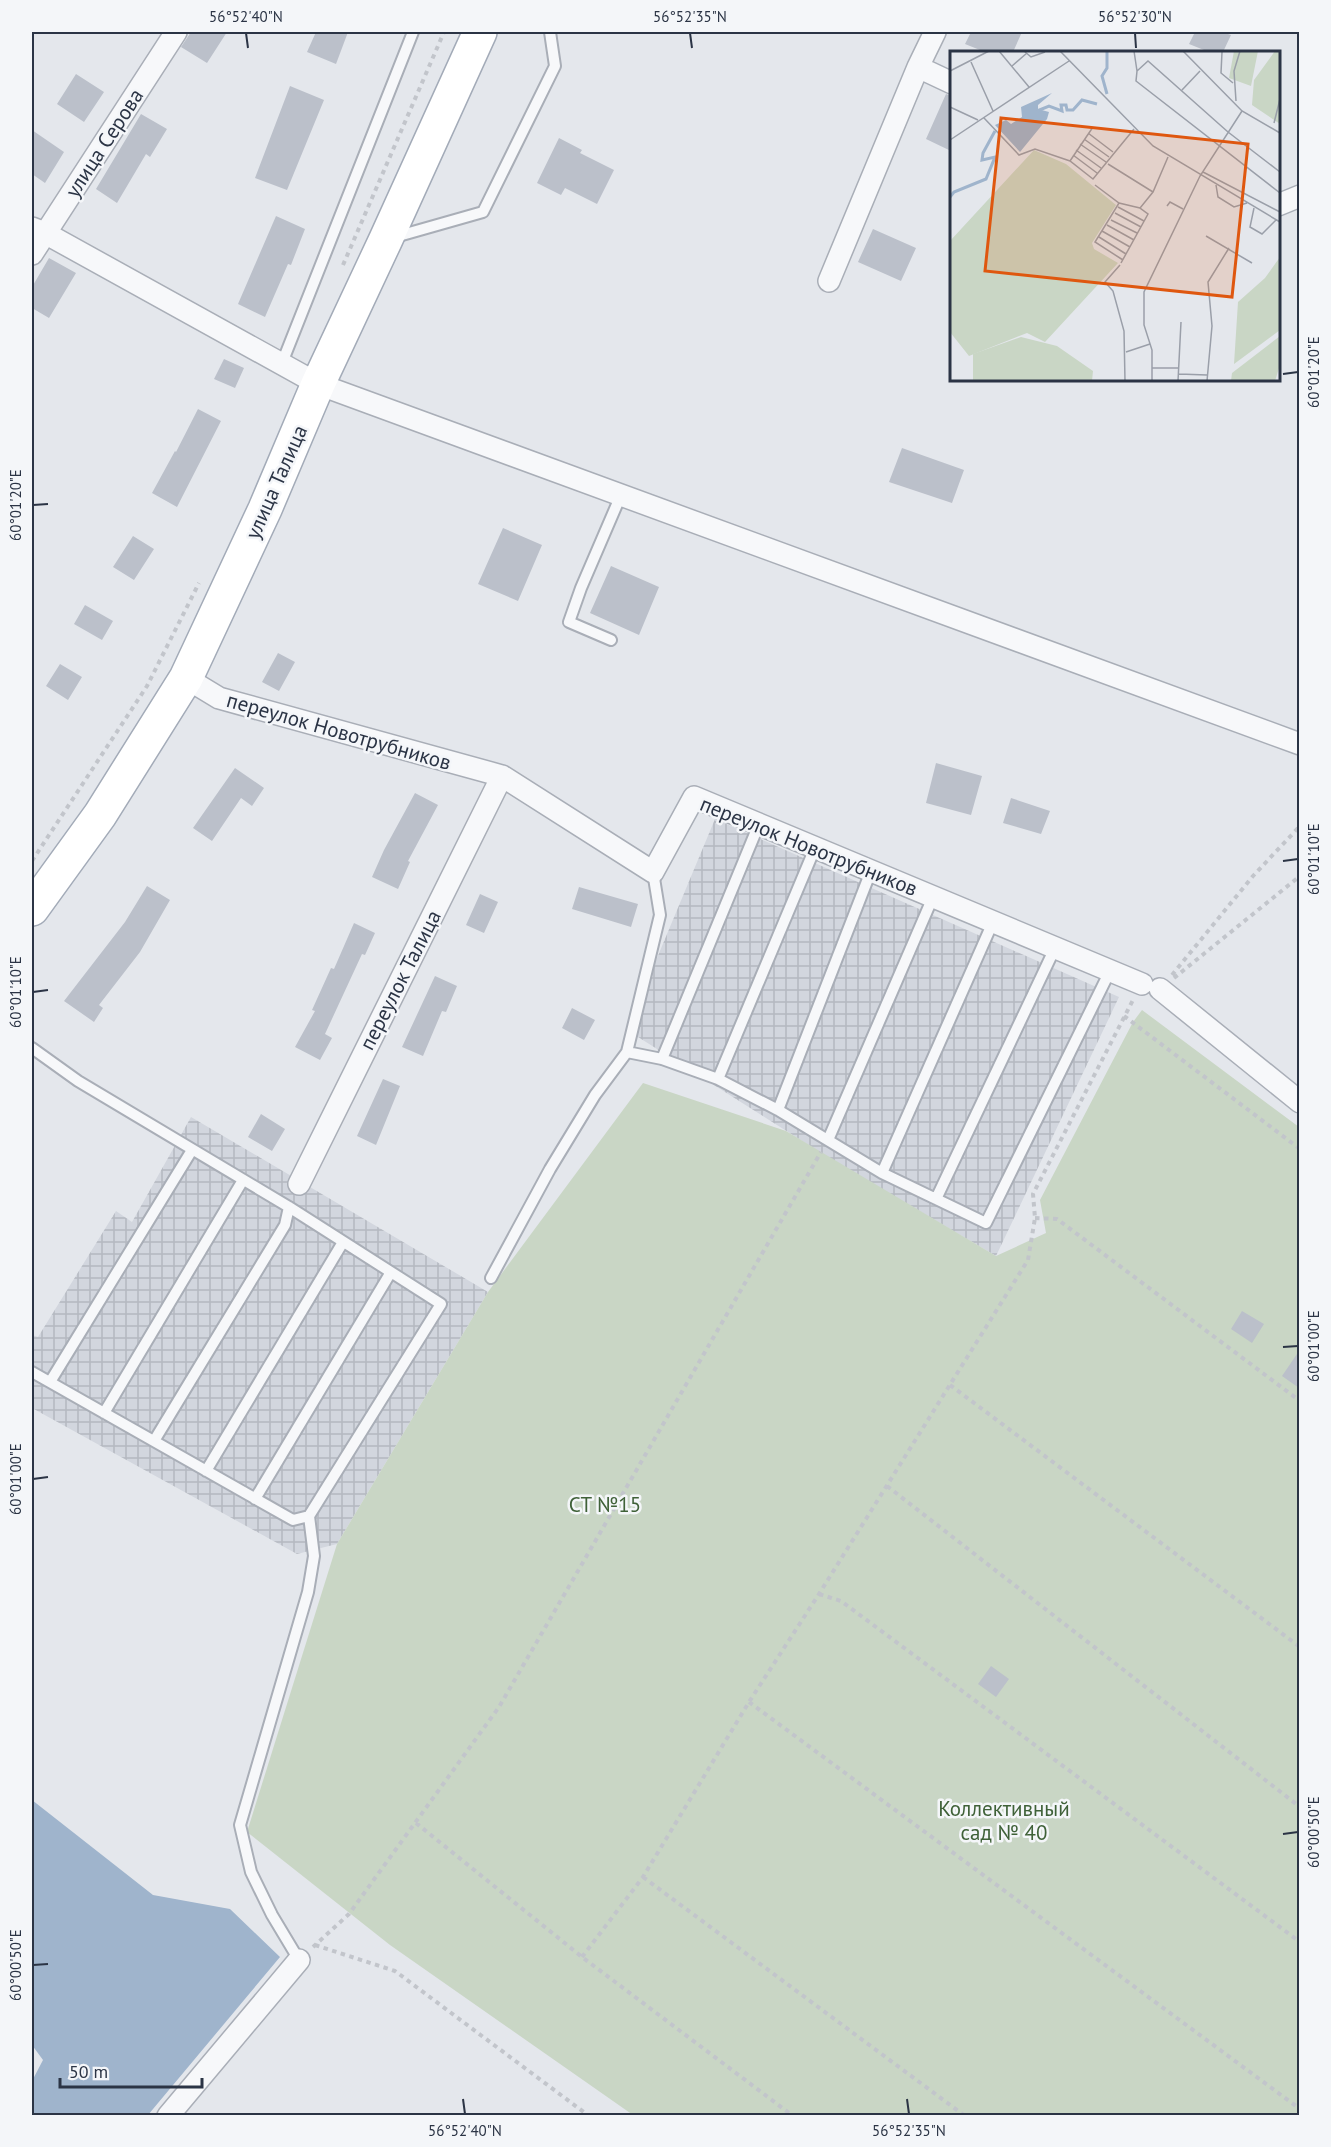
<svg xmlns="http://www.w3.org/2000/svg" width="1331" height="2147" viewBox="0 0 1331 2147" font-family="'PT Sans',sans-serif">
  <defs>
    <pattern id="industrial-grid" width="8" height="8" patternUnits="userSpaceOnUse" patternTransform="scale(1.5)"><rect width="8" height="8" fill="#d2d6de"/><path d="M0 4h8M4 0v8" fill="none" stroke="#b4b8c0"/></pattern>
  </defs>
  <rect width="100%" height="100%" fill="#e4e7ec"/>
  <!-- industrial -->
  <path fill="url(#industrial-grid)" d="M 715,819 L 1119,997 L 996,1256 L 829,1158 L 627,1030 Z
    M 191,1117 L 488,1292 L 337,1544 L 297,1554 L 32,1408 L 32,1335 L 38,1337 L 116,1211 L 132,1222 Z"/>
  <!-- garden -->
  <path fill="#c9d6c5" d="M 1142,1010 L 1299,1127 L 1299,2115 L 633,2115 L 390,1945 L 247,1832 L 337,1544 L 488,1292 L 643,1083 L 786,1131 L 996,1256 L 1046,1233 L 1040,1200 L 1133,1022 Z"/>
  <!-- water -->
  <path fill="#9fb4cc" d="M 32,1800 L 153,1895 L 230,1909 L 280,1957 L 148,2115 L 32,2115 L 32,2081 L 43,2060 L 32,2045 Z"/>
  <!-- building -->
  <path fill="#bbc0ca" d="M 191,32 L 227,32 L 207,63 L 181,47 Z
    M 316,32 L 348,32 L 336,64 L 307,52 Z
    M 971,32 L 1022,32 L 1013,52 L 985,52 L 965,44 Z
    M 1195,32 L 1222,32 L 1231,35 L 1223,52 L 1209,52 L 1189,44 Z
    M 76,74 L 104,92 L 84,122 L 57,104 Z
    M 290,86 L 324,100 L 287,190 L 255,178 Z
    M 946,94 L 951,96 L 951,151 L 926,139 Z
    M 141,114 L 167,129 L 150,157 L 146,154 L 117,203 L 96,189 Z
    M 32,130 L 64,152 L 45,183 L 32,174 Z
    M 559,138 L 582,150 L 580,153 L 614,170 L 597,204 L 565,188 L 561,195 L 537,183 Z
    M 276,216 L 305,229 L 291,265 L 288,264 L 265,317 L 238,304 Z
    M 873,229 L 916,248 L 901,281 L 858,262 Z
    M 49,258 L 76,273 L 49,318 L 32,308 L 32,287 Z
    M 224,359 L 244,368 L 235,388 L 214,379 Z
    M 198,409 L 221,421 L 177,507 L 152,493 L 175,451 L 176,452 Z
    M 902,448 L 964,470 L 952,503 L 889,482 Z
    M 503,528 L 542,545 L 518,601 L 478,584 Z
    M 133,536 L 154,549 L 134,580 L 113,567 Z
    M 611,566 L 659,587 L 639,635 L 590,613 Z
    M 85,605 L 113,621 L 102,640 L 74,624 Z
    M 278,653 L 295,662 L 279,691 L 262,682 Z
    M 60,664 L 82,677 L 68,700 L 46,686 Z
    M 936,763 L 982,776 L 971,815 L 926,803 Z
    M 235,768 L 264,788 L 252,806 L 241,798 L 212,841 L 193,828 Z
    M 415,793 L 438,805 L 408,861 L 410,862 L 398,889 L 372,877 L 384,850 Z
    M 1011,798 L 1050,811 L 1041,834 L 1003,823 Z
    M 147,886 L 170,900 L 140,952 L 99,1005 L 103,1008 L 94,1022 L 64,1001 L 125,922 Z
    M 579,887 L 638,904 L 631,927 L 572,909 Z
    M 480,894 L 498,902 L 484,933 L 466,925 Z
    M 354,923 L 375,933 L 365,955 L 362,954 L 325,1034 L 332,1038 L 320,1060 L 295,1047 L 315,1011 L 312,1010 L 331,968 L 334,969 Z
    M 435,976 L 457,986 L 446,1012 L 442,1011 L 423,1056 L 402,1047 Z
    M 572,1008 L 595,1020 L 584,1040 L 562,1028 Z
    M 383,1079 L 400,1086 L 376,1145 L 357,1136 Z
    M 261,1114 L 285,1129 L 272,1151 L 248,1137 Z
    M 1242,1311 L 1264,1324 L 1252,1343 L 1231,1329 Z
    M 1299,1351 L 1299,1388 L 1282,1376 Z
    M 991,1666 L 1009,1679 L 996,1697 L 978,1684 Z"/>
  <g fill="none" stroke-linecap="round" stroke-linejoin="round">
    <!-- lane casing -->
    <g stroke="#a9aeb7" stroke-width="14">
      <path id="lane" d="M 395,237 L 483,212 L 555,66 L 550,32
        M 282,363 L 413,32
        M 611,640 L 569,622 L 581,588 L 621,495
        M 32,1048 L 78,1081 L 289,1207 L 441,1304 L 309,1516 L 314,1556 L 308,1592 L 240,1825 L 251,1872 L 272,1915 L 299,1960
        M 627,1052 L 662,1059 L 718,1079 L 778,1110 L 882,1173 L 986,1223 L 1110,971
        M 662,1059 L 759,824
        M 718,1079 L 815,848
        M 778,1110 L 871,871
        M 828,1140 L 933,897
        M 882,1173 L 993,922
        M 936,1199 L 1055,948
        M 491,1278 L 550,1169 L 595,1095 L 627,1052 L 660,915 L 653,872
        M 32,1372 L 293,1520 L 309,1516
        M 50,1382 L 192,1150
        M 104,1413 L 243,1180
        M 154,1441 L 285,1225 L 289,1207
        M 206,1471 L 343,1242
        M 255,1499 L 391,1272"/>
    </g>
    <!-- street casing -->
    <g stroke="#a9aeb7" stroke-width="24">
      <path id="street" d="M 918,67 L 952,83
        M 1278,205 L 1300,196
        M 32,228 L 45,233 L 318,384 L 1300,744
        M 32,254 L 176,32
        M 829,281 L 918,67 L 935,32
        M 186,678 L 219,698 L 502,776 L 653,872 L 694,797 L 1142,984
        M 1160,989 L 1300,1102
        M 299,1184 L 502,776
        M 168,2116 L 299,1960"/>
    </g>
    <!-- primary casing -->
    <g stroke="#a3abb8" stroke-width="36">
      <path id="primary" d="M 32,909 L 100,815 L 186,678 L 265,509 L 318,384 L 386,239 L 480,32"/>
    </g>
    <!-- path -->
    <path stroke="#c2c5cb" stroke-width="4" stroke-dasharray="4.5 4.5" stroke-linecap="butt" d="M 343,265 L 444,32
      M 32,861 L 147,686 L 199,583
      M 1172,975 L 1253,876 L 1300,826
      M 1174,978 L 1300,876
      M 1124,1016 L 1300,1149
      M 1035,1218 L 1057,1219 L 1300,1401
      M 950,1385 L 1300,1647
      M 887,1486 L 1300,1807
      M 819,1594 L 841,1601 L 1300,1942
      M 749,1702 L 1300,2109
      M 416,1823 L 582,1957 L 793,2116
      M 643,1877 L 965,2116
      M 315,1945 L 395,1971 L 589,2116
      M 313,1947 L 349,1914 L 499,1707 L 821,1152
      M 582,1957 L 643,1877 L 749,1702 L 819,1594 L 1028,1260 L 1035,1218 L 1033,1194 L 1133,1000"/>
    <!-- lane -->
    <use href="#lane" stroke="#f7f8fa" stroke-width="10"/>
    <!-- street -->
    <use href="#street" stroke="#f7f8fa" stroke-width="21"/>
    <!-- primary -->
    <use href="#primary" stroke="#fff" stroke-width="33"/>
  </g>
  <!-- ticks -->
  <path fill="none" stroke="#2b3445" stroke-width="2" d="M 246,33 L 248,48M 690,33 L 692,48M 1135,33 L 1136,48M 1283,374 L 1298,372M 33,505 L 48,504M 1283,861 L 1298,859M 33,992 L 48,990M 1283,1347 L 1298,1346M 33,1479 L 48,1477M 1283,1834 L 1298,1832M 33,1965 L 48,1964M 463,2099 L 465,2114M 907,2099 L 909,2114"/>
  <g text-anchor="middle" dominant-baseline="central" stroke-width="5" stroke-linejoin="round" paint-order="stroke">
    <!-- street labels -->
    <g font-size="21" fill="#2b3445" stroke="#f4f6f9">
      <text transform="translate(104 143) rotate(-57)">улица Серова</text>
      <text transform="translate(276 482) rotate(-66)">улица Талица</text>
      <text transform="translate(339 731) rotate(16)">переулок Новотрубников</text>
      <text transform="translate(809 846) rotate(22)">переулок Новотрубников</text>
      <text transform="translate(400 980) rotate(-63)">переулок Талица</text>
    </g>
    <!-- park labels -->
    <g font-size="21" fill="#3f6138" stroke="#f4f6f9">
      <text x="605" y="1504">СТ №15</text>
      <text x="1004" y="1808">Коллективный<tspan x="1004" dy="24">сад № 40</tspan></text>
    </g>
  </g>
  <!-- overview -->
  <g transform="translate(950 51)">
    <rect width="330" height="330" fill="#e4e7ec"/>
    <path d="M 325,0 L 330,0 L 330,73 L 302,54 L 304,29 ZM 330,206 L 330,279 L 284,313 L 288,251 L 315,227 ZM 330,285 L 330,314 L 325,330 L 281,330 L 282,322 ZM 71,286 L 107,295 L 143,320 L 142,330 L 23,330 L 23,303 Z" fill="#c9d6c5"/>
    <path d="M 284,0 L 308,0 L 301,35 L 279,27 ZM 84,99 L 116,113 L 166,154 L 142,192 L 144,198 L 168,212 L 95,291 L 77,282 L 19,305 L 0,281 L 0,190 Z" fill="#c9d6c5"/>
    <path d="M 102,42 L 88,54 L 88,58 L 99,61 L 97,68 L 70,101 L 45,74 L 56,69 L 61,73 L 72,66 L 71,56 Z" fill="#9fb4cc"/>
    <path fill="none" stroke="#9fb4cc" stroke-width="3" d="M 157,43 L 152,25 L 157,17 L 157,0M 87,60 L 99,55 L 112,60 L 111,54 L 116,54 L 117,59 L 123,59 L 132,49 L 147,53M 0,146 L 4,141 L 36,128 L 45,106 L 32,109 L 33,102 L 45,80"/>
    <path fill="none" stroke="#9a9fa9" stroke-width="1.5" d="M 49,0 L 79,36M 74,0 L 81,6 L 95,1M 110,0 L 203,95 L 330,171M 184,0 L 187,20M 233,0 L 292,60 L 330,82M 272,1 L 271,22 L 283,32M 21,11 L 43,60M 62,15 L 77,2M 0,20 L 39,0M 232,39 L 250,20M 286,50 L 284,20 L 290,0M 0,56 L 28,69M 34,67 L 69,104 L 85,98 L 120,110 L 143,128 L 184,78M 324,72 L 330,48M 138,82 L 163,101M 134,88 L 159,106M 0,89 L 119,10M 130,93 L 156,111M 126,99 L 151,117M 123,104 L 147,122M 120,110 L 143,76M 158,113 L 203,141M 253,121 L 330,161M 330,121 L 278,81 L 198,10 L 187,20 L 186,30 L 330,142M 145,134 L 169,152 L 190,157M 266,134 L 268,146 L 284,156 L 297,152M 169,152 L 145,191 L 173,209M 217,155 L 220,151 L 233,158M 168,156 L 194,170M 304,157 L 300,176 L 312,183 L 326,169M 165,162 L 191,176M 161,169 L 187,182M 157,174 L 184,189M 152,180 L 180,196M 256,185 L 302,212M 149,186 L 176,203M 171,212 L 198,163 L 190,157 L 203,141 L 218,106M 170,214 L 155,231 L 163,240 L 174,280 L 175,330M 176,301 L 200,293M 202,317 L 229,317M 229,323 L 257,324M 202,330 L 202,299 L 194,274 L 194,241 L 250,125 L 292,60M 228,330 L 231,271M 257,330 L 262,275 L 258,231 L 279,197"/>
    <path fill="#df570f" fill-opacity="0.15" stroke="#df570f" stroke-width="3" d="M 51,67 L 298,93 L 282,246 L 35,220 Z"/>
    <rect width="330" height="330" fill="none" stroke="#2b3445" stroke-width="3"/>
  </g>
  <!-- border -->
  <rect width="1331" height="2147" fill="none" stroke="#f4f6f9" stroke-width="66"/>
  <!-- scale -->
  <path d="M60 2078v9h142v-9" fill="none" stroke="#2b3445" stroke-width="3"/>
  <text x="69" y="2078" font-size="18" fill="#2b3445" stroke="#f4f6f9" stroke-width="4.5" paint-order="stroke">50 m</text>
  <rect x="33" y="33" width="1265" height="2081" fill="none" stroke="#2b3445" stroke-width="2"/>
  <g font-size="15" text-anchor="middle" fill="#2b3445">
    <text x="246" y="22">56°52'40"N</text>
    <text x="690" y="22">56°52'35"N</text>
    <text x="1135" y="22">56°52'30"N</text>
    <text transform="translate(1314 372) rotate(-90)" y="5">60°01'20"E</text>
    <text transform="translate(16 505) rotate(-90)" y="5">60°01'20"E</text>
    <text transform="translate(1314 859) rotate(-90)" y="5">60°01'10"E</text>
    <text transform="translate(16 992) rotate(-90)" y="5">60°01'10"E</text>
    <text transform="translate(1314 1346) rotate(-90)" y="5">60°01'00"E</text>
    <text transform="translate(16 1479) rotate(-90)" y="5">60°01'00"E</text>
    <text transform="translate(1314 1832) rotate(-90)" y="5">60°00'50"E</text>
    <text transform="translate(16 1965) rotate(-90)" y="5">60°00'50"E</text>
    <text x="465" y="2136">56°52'40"N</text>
    <text x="909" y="2136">56°52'35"N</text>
  </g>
</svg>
